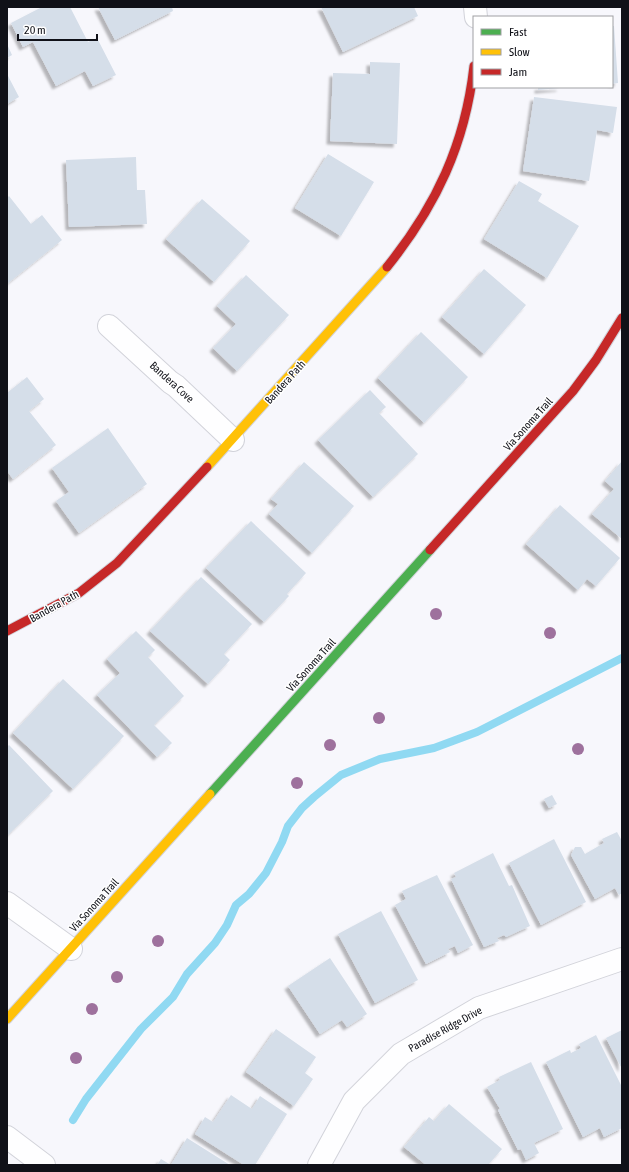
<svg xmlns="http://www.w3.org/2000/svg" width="629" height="1172" viewBox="0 0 629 1172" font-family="'Asap Condensed',sans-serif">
  <defs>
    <filter id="shadow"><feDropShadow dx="-3.5" dy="3.5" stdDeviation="1" flood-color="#0004"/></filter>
  </defs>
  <rect width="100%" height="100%" fill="#f7f7fc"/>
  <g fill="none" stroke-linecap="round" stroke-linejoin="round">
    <!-- stream -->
    <path stroke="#90d9f2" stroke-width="8" d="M 73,1120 L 86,1099 L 141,1029 L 173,997 L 187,974 L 215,943 L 227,925 L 236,905 L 249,894 L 266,873 L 282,842 L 288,826 L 302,808 L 314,797 L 341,775 L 380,759 L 434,748 L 477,732 L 622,658"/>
  </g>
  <!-- building -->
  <path fill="#d5dee9" filter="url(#shadow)" d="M 42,7 L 70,7 L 88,42 L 97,38 L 116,75 L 93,86 L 85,71 L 56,86 L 33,42 L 23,47 L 11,23 Z
    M 98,7 L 172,7 L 173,11 L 115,40 Z
    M 321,7 L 414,7 L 418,16 L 343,52 Z
    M 612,26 L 614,26 L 618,83 L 612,84 Z
    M 7,44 L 12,55 L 7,58 Z
    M 370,62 L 400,63 L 397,144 L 330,141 L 333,73 L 370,74 Z
    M 7,74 L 19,97 L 7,104 Z
    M 538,87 L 560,87 L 560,88 L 538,90 Z
    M 534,97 L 617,107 L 613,133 L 597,130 L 589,181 L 523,171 Z
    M 328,154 L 374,182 L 341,236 L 295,208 Z
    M 136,157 L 137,190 L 145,190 L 147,224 L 69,227 L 66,160 Z
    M 519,181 L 542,194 L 538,201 L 579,226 L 547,278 L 484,239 Z
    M 9,196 L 31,224 L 42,215 L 62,240 L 7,284 L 7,198 Z
    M 202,199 L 250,241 L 214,282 L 166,239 Z
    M 484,269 L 526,305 L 484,354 L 442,317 Z
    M 246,275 L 289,315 L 237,371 L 213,348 L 236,324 L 217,306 Z
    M 421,332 L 468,377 L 424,423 L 378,378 Z
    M 27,377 L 44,399 L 29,411 L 56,445 L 13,479 L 7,471 L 7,393 Z
    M 370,390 L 386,407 L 379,413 L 418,454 L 373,497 L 318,440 Z
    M 108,428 L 147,484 L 79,533 L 56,501 L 69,492 L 52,468 Z
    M 622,461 L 622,539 L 592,514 L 614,489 L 605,481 Z
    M 304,462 L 354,506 L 312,553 L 269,514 L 278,504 L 271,499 Z
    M 560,505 L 620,558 L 596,586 L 587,579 L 578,590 L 526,544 Z
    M 251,521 L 306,573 L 287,594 L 289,596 L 264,622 L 206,568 Z
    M 201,577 L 252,624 L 224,654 L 230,660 L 208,684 L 150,631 Z
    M 136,631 L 155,650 L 148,657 L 184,696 L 154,725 L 172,743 L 157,757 L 97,695 L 120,673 L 107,659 Z
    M 63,679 L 124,736 L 73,789 L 13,733 Z
    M 9,745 L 53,791 L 7,836 L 7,747 Z
    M 552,795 L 557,804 L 549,808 L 544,799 Z
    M 617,832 L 622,841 L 622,893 L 619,895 L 615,888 L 595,899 L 571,855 L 575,847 L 581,847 L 585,854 L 604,843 L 602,839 Z
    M 554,839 L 586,902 L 541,925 L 509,863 Z
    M 493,853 L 509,886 L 512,885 L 530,926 L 506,937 L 504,935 L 497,938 L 499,941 L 484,947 L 451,879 L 456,877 L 454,873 Z
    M 437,875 L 473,945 L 458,953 L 455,946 L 448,949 L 450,952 L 426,964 L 395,905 L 406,899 L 402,891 Z
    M 381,911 L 418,980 L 375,1003 L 338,934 Z
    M 330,958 L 367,1014 L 347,1027 L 342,1020 L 320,1034 L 288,986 Z
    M 276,1029 L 316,1057 L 305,1073 L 313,1079 L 294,1106 L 246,1072 Z
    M 622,1030 L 622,1069 L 606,1038 Z
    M 596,1035 L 622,1087 L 622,1128 L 604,1137 L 600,1128 L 583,1137 L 546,1062 L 570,1050 L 571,1053 L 581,1048 L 579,1044 Z
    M 531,1062 L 563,1129 L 534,1143 L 539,1153 L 526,1160 L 521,1149 L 518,1150 L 498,1110 L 500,1109 L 487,1087 L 500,1080 L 499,1077 Z
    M 231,1095 L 252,1109 L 260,1096 L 287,1114 L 255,1165 L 244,1165 L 195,1134 L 205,1117 L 213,1122 Z
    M 449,1104 L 502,1149 L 488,1165 L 426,1165 L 404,1147 L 429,1117 L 434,1121 Z
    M 187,1138 L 230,1165 L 171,1165 Z
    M 161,1159 L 171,1165 L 157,1165 Z"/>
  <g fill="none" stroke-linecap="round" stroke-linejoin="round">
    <!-- street casing -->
    <g stroke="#d2d3da" stroke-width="24">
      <path id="street" d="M 475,7 L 476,17
        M 109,326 L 170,382 L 176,386 L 233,440
        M 7,903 L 71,949
        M 7,1137 L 44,1165
        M 319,1165 L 354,1101 L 401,1054 L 479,1008 L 622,959"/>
    </g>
    <!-- fast casing -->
    <g stroke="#d2d3da" stroke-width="11">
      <path id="fast" d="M 210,794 L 430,550"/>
    </g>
    <!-- slow casing -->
    <g stroke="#d2d3da" stroke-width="11">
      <path id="slow" d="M 207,467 L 387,267
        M 7,1019 L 210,794"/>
    </g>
    <!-- jam casing -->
    <g stroke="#d2d3da" stroke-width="11">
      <path id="jam" d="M 387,267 C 436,206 465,145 474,66
        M 430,550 L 573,391 L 596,360 L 622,318
        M 7,631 L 79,593 L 117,563 L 207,467"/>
    </g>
    <!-- street -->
    <use href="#street" stroke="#fefeff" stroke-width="22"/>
    <!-- fast -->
    <use href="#fast" stroke="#4caf50" stroke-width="9"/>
    <!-- slow -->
    <use href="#slow" stroke="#ffc107" stroke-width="9"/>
    <!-- jam -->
    <use href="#jam" stroke="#c62828" stroke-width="9"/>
  </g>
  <!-- trees -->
  <g fill="#9e719d">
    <circle cx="436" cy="614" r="6"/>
    <circle cx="550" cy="633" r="6"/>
    <circle cx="379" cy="718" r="6"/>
    <circle cx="330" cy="745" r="6"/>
    <circle cx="578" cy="749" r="6"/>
    <circle cx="297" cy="783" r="6"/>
    <circle cx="158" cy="941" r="6"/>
    <circle cx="117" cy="977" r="6"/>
    <circle cx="92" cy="1009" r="6"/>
    <circle cx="76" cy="1058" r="6"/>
  </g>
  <g text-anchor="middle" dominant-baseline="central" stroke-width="3" stroke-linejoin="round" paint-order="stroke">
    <!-- street labels -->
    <g font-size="11" fill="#101118" stroke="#fff">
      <text transform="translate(172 382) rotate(42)">Bandera Cove</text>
      <text transform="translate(285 382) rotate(-48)">Bandera Path</text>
      <text transform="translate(528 424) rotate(-48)">Via Sonoma Trail</text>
      <text transform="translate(54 606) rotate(-29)">Bandera Path</text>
      <text transform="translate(311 665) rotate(-48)">Via Sonoma Trail</text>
      <text transform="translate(94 905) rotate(-48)">Via Sonoma Trail</text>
      <text transform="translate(445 1029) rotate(-29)">Paradise Ridge Drive</text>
    </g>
  </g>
  <!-- border -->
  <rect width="629" height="1172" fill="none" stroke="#101118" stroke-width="16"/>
  <!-- legend -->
  <rect x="473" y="16" width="140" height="72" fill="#ffffff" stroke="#9fa0a3"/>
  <rect x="481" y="29" width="20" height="6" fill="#4caf50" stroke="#9fa0a3"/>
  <text x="509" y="36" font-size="12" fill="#101118">Fast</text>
  <rect x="481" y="49" width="20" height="6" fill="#ffc107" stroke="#9fa0a3"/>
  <text x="509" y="56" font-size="12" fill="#101118">Slow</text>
  <rect x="481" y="69" width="20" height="6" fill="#c62828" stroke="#9fa0a3"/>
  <text x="509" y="76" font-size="12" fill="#101118">Jam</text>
  <!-- scale -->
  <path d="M18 34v6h79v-6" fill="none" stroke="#101118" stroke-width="2"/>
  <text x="24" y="34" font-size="12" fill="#101118" stroke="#ffffff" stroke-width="3" paint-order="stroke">20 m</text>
</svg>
